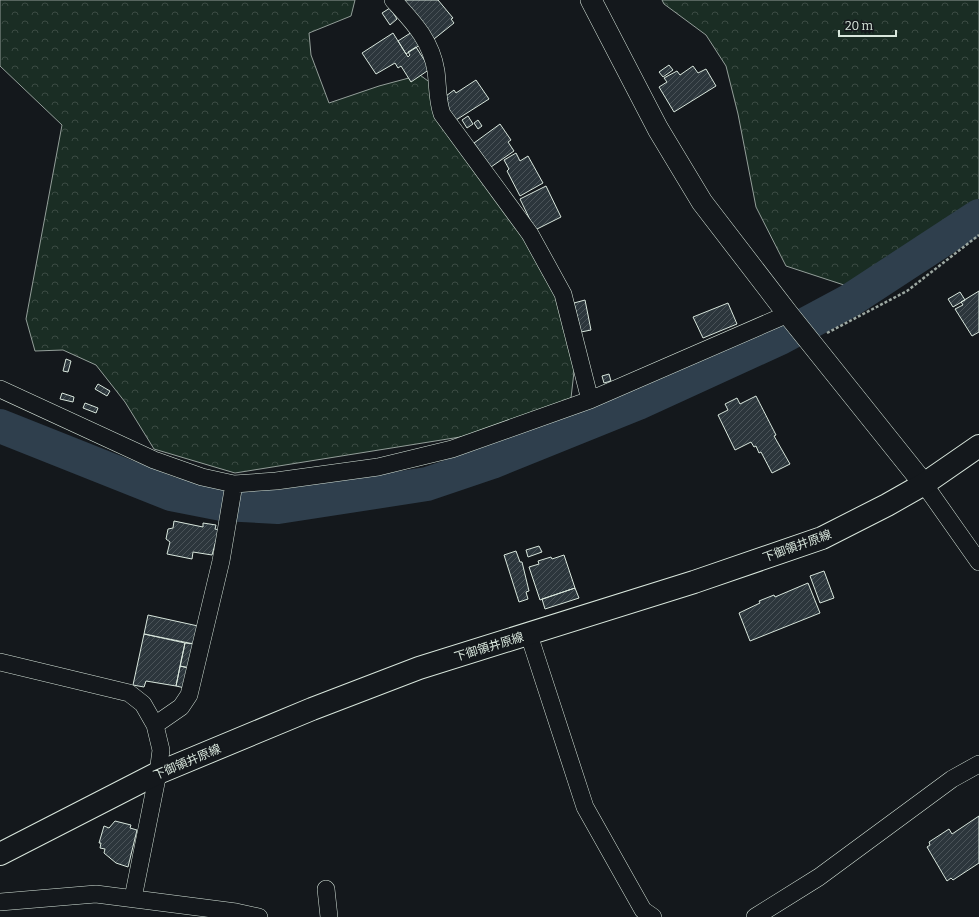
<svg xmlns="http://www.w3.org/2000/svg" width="979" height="917" viewBox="0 0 979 917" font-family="Bitter,'Noto Sans JP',serif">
  <defs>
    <pattern id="forest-crowns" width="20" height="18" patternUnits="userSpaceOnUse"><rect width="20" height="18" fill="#1a2d24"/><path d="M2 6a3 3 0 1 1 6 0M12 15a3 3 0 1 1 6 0" fill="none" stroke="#3b4b43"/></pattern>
    <pattern id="building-hatch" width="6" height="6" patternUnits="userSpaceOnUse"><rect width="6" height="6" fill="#2c363c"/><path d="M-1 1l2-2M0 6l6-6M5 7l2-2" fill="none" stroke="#4a5358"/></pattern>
  </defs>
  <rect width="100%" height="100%" fill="#14181c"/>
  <!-- forest -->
  <path fill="url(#forest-crowns)" stroke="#939e99" d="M 0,0 L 355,0 L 351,16 L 309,33 L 311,55 L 329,103 L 379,86 L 420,75 L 432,84 L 552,285 L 575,363 L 571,398 L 479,434 L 235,473 L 154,449 L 125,402 L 96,365 L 63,350 L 35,351 L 26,319 L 62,125 L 0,66 Z
    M 662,0 L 979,0 L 979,211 L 868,283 L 844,285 L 786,266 L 756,207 L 738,114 L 726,66 L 706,35 L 664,4 Z"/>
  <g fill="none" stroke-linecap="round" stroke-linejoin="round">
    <!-- river -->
    <path stroke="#2f3f4d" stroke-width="34" d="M 0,426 L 171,494 L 222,504 L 278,507 L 427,484 L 492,462 L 638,403 L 780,338 L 849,301 L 979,216"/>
  </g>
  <!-- building -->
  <path fill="url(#building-hatch)" stroke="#d8e6dc" d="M 402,0 L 438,0 L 453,18 L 451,19 L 454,23 L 434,39 Z
    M 390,8 L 397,19 L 390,25 L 382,13 Z
    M 412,32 L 420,45 L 406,54 L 398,41 Z
    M 393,33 L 408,57 L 410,55 L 408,52 L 416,47 L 430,69 L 411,82 L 401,66 L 398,68 L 395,63 L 376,74 L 362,53 Z
    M 669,65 L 673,70 L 663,77 L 659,72 Z
    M 693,66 L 698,73 L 706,69 L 716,86 L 674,112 L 659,87 L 667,82 L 664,78 L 677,71 L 680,75 Z
    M 476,80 L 489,99 L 456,120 L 445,103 L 448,100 L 446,96 L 454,90 L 456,93 Z
    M 468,116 L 473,124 L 467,128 L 462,120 Z
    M 478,120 L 482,126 L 478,129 L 474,123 Z
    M 500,124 L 511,140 L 508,142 L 514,151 L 491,167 L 474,143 Z
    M 516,153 L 520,161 L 528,156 L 543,183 L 520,196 L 507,171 L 509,169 L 504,160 Z
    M 546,186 L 561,217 L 535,230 L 520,199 Z
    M 979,291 L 979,332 L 972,336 L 955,309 L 963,305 L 961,302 Z
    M 960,292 L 965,300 L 953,307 L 948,299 Z
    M 585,300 L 591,330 L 581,332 L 574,303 Z
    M 728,303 L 737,324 L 703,338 L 693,317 Z
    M 66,359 L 71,361 L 68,372 L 63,371 Z
    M 609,374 L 611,381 L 604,383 L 602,376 Z
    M 98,384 L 110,391 L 107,396 L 95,389 Z
    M 62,393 L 74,397 L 73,402 L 60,399 Z
    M 756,396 L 776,435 L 774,436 L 790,464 L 772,473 L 761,452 L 759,453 L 756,446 L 754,447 L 751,442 L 735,450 L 718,415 L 728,410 L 725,404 L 737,398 L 740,404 Z
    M 85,403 L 98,408 L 96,413 L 83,408 Z
    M 174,521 L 203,527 L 203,523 L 216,525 L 215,529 L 219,530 L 212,555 L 193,552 L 192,559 L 167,554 L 170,542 L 166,539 L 168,529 L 173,528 Z
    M 539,546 L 542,552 L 528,557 L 526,550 Z
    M 516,551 L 520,562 L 522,562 L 529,591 L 526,592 L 528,599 L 519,602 L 504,555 Z
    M 564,555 L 575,588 L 540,600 L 529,567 L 539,564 L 538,561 L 551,557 L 552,559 Z
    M 824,571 L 834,598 L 820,603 L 810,576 Z
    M 808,583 L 820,613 L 750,641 L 739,613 L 760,603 L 759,601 L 774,595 L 775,597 Z
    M 575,588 L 579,598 L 545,609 L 542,599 Z
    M 148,615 L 198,626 L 194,644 L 144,634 Z
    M 144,634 L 185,643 L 176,686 L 146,681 L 144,687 L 133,685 Z
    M 185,643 L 194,644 L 189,668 L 180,666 Z
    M 180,666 L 189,668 L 185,688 L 176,686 Z
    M 979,816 L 979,863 L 953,880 L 951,878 L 947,881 L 927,847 L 930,845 L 929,842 L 949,829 L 952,834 Z
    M 115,821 L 131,825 L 130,828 L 137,830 L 128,867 L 116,863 L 104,853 L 105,849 L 100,848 L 101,843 L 99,843 L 104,826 L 109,828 Z"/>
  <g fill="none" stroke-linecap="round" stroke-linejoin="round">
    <!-- minor casing -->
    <g stroke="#d8e6dc" stroke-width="18">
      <path id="minor" d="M 393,0 C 413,22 431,40 436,71 C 438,86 437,100 442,114 L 530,234 L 563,294 L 590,400
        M 0,389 L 154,460 L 202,477 L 234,484 L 276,481 L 378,467 L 452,449 L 590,400 L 788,314
        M 924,484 L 979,562
        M 529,635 L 585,807 L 643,910 L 653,917
        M 0,662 L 129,693 L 143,704 L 155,725 L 161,750 L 158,773 L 133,898
        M 155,725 L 181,707 L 189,695 L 221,561 L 234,484
        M 326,889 L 329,917
        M 0,902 L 96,894 L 236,912 L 259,917
        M 755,917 L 819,877 L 952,779 L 979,764"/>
    </g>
    <!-- tertiary casing -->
    <g stroke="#d8e6dc" stroke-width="22">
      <path id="tertiary" d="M 591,0 L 658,129 L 702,202 L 788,314 L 924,484"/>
    </g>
    <!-- secondary casing -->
    <g stroke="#d8e6dc" stroke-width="24">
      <path id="secondary" d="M 0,854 L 158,773 L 312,709 L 419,668 L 694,582 L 822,538 L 887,505 L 924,484 L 979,446"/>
    </g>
    <!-- path -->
    <path stroke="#9da8a2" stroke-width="2.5" stroke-dasharray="3 2" stroke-linecap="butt" d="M 827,333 L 907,291 L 979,235"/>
    <!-- minor -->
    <use href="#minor" stroke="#14181c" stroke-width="17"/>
    <!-- tertiary -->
    <use href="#tertiary" stroke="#14181c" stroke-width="21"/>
    <!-- secondary -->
    <use href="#secondary" stroke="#14181c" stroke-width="22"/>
  </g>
  <g text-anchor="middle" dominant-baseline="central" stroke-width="3" stroke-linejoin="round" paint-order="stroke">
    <!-- street labels -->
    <g font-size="12" fill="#d8e6dc" stroke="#14181c">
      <text transform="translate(797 546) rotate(-20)">下御領井原線</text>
      <text transform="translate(489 647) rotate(-17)">下御領井原線</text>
      <text transform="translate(187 762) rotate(-23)">下御領井原線</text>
    </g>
  </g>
  <!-- scale -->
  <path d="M839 30v6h57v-6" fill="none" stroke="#d8e6dc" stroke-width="2"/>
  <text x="845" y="30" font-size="12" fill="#d8e6dc" stroke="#14181c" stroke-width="3" paint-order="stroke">20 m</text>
</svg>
